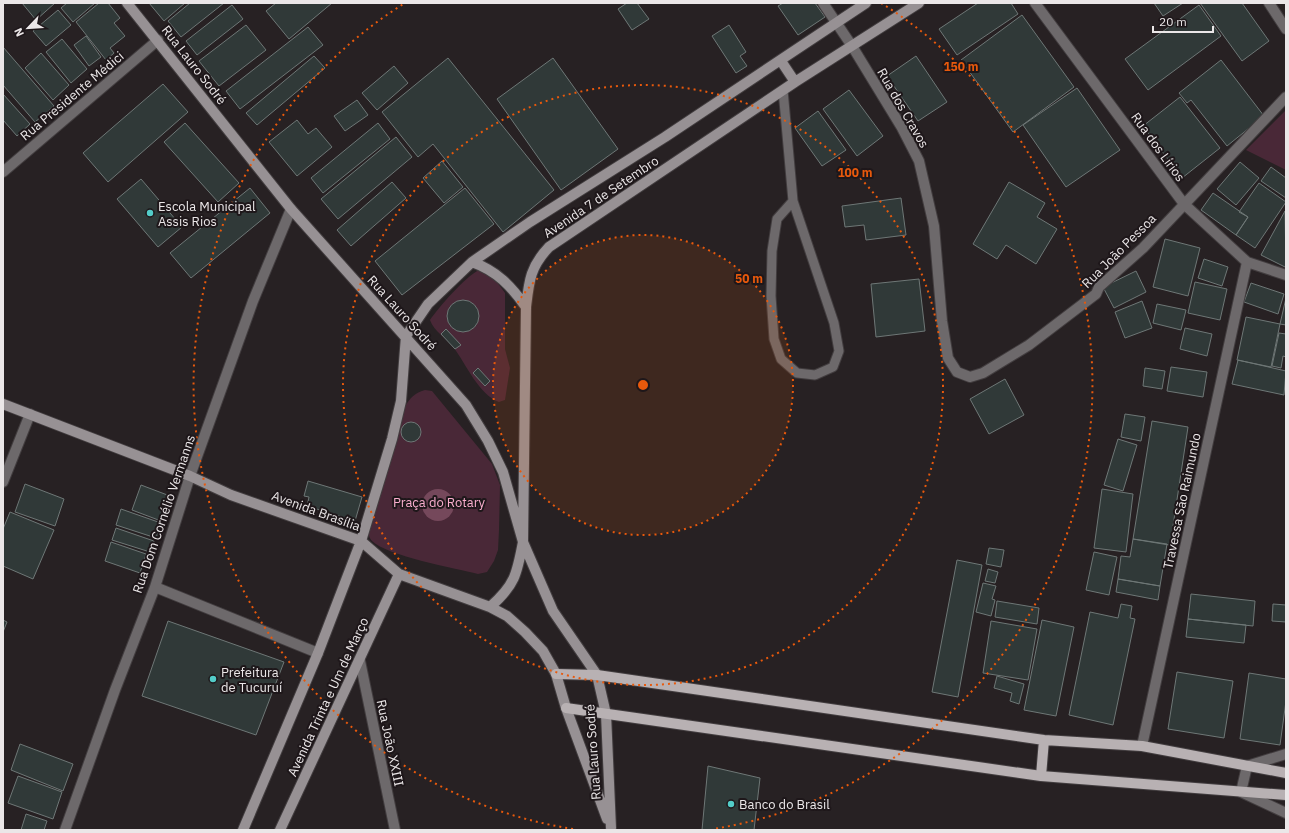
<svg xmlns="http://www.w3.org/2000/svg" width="1289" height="833" viewBox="0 0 1289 833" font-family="'IBM Plex Sans',sans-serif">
  <rect width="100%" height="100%" fill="#272123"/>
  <!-- green -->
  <path fill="#492837" d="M 1286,110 L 1286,170 L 1246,150 Z
    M 479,270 L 494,278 L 505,293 L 505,349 L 510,368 L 505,400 L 499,402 C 479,395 466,364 454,348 C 447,338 434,332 430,320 C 438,308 466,276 479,270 Z
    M 425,390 L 432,391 L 492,464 L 500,485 L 499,530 L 498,550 L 494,561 L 487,572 L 478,574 C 455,568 387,556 372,541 C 368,537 368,530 367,524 L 404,408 C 410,398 414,393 425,390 Z"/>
  <!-- water -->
  <path fill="#75485b" d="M422 505a16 16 0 1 1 32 0a16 16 0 1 1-32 0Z"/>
  <!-- building -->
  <path fill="#303938" stroke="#6e7776" d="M 22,3 L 55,3 L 36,20 Z
    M 67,3 L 95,3 L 73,22 L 61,8 Z
    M 99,3 L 108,3 L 120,18 L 114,23 L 125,36 L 110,48 L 114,53 L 106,60 L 76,22 Z
    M 149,3 L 185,3 L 164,21 Z
    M 190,3 L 224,3 L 181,37 L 168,21 Z
    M 276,3 L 332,3 L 289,39 L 266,11 Z
    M 627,3 L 637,3 L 649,19 L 632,30 L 618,9 Z
    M 783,3 L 815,3 L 825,17 L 798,35 L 778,6 Z
    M 978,3 L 1011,3 L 1018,14 L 957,55 L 939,29 Z
    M 1154,3 L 1183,3 L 1163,16 Z
    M 1200,3 L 1242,3 L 1269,41 L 1242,61 Z
    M 232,5 L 243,19 L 197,55 L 186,41 Z
    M 1199,5 L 1221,36 L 1148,90 L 1125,59 Z
    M 58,10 L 71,25 L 46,46 L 33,31 Z
    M 1022,15 L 1074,87 L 1013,132 L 961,60 Z
    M 246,25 L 266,50 L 219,86 L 199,61 Z
    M 729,25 L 746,52 L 740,56 L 747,66 L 736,73 L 712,36 Z
    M 308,27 L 323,45 L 240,109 L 226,91 Z
    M 86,36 L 101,57 L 89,66 L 74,45 Z
    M 62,39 L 87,69 L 71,83 L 46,52 Z
    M 3,47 L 54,106 L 35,122 L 3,85 Z
    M 41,53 L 69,85 L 53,100 L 25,68 Z
    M 314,56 L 325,68 L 257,125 L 246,113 Z
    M 916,56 L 947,102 L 918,121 L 887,76 Z
    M 448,58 L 554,190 L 503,232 L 433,144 L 418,157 L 382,112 Z
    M 553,58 L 618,149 L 561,190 L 497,99 Z
    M 1221,60 L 1264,116 L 1227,146 L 1191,100 L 1187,103 L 1179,93 Z
    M 394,66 L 408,83 L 377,110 L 362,93 Z
    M 163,84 L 188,112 L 108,182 L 83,153 Z
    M 1077,88 L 1120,150 L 1066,187 L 1023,125 Z
    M 849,90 L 883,136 L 857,156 L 823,109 Z
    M 3,94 L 30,124 L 17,136 L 3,120 Z
    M 1180,97 L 1220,148 L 1182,178 L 1143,126 Z
    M 357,100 L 368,115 L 345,131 L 334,116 Z
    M 818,111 L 846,150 L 822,166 L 795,128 Z
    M 297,120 L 308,134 L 316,128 L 332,147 L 297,176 L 269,142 Z
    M 185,123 L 239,183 L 218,202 L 164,142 Z
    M 378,123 L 390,139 L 323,193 L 311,178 Z
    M 396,137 L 412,157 L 338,219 L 321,199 Z
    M 442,161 L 463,187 L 444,203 L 423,178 Z
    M 1240,162 L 1259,178 L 1236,205 L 1217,189 Z
    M 1271,167 L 1286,178 L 1286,198 L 1261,181 Z
    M 141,179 L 182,227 L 158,247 L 117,199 Z
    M 392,182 L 406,198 L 351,246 L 337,230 Z
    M 1009,182 L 1045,203 L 1037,217 L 1057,229 L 1036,264 L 1006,245 L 997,259 L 973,244 Z
    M 1259,183 L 1286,202 L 1255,248 L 1236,235 L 1248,217 L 1239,212 Z
    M 250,188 L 270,213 L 191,278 L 170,253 Z
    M 465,188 L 494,224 L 402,295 L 375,261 Z
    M 1213,193 L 1248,217 L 1236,235 L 1201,210 Z
    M 901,198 L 906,235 L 866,240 L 864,225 L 845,227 L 842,206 Z
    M 1285,211 L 1286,265 L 1285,267 L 1261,255 Z
    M 1165,239 L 1200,248 L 1188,296 L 1153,287 Z
    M 1204,259 L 1228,267 L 1222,286 L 1198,278 Z
    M 1136,271 L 1146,292 L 1114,308 L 1103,287 Z
    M 919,279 L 925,331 L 876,337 L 871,284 Z
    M 1195,282 L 1227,289 L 1220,320 L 1188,313 Z
    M 1251,283 L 1284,294 L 1278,314 L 1244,302 Z
    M 1286,298 L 1286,325 L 1280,324 Z
    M447 316a16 16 0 1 1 32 0a16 16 0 1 1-32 0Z
    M 1142,301 L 1152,328 L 1125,338 L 1115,312 Z
    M 1157,304 L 1186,310 L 1181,330 L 1153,323 Z
    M 1246,317 L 1280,324 L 1271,367 L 1237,360 Z
    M 1185,328 L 1212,334 L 1207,356 L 1180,349 Z
    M 446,329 L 461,345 L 455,349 L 441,334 Z
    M 1279,333 L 1286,334 L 1286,357 L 1283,356 L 1281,368 L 1272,366 Z
    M 1238,360 L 1286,371 L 1284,395 L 1232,384 Z
    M 1171,367 L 1207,372 L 1203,397 L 1167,391 Z
    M 478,368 L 490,381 L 485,386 L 473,373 Z
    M 1145,368 L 1165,371 L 1162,389 L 1143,386 Z
    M 1005,379 L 1024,415 L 989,434 L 970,399 Z
    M 1125,414 L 1145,417 L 1141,441 L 1121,437 Z
    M 1152,421 L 1188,427 L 1173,526 L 1178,527 L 1175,546 L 1133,539 Z
    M401 432a10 10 0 1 1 20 0a10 10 0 1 1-20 0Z
    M 1118,439 L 1137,445 L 1123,491 L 1104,485 Z
    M 308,481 L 362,497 L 355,521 L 307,506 L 309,497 L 304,496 Z
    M 25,484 L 64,499 L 55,526 L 15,512 Z
    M 141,485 L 170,496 L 161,521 L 132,510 Z
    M 1102,489 L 1133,494 L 1126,552 L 1094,548 Z
    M 121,509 L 161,523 L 156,538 L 116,525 Z
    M 10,512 L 54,530 L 33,579 L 3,566 L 3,529 Z
    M 116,528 L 154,541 L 150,552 L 112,540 Z
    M 1133,539 L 1167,544 L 1160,586 L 1118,579 L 1121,556 L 1130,557 Z
    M 111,542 L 146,554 L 140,573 L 105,561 Z
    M 989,548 L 1004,550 L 1001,567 L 986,564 Z
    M 1094,552 L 1117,557 L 1109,595 L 1086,590 Z
    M 957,560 L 982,565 L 958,697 L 932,692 Z
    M 988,569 L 998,572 L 995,583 L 985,581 Z
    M 1118,579 L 1160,586 L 1158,600 L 1116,592 Z
    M 983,583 L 996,586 L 992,599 L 995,600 L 991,616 L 976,612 Z
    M 1191,594 L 1255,601 L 1253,626 L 1188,619 Z
    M 997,601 L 1039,608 L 1037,624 L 995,617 Z
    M 1121,604 L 1132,606 L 1130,618 L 1135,619 L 1113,725 L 1069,715 L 1090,612 L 1118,618 Z
    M 1273,604 L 1286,605 L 1286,622 L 1272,621 Z
    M 1188,619 L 1246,625 L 1244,643 L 1186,637 Z
    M 3,620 L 7,622 L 3,632 Z
    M 1042,620 L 1074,627 L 1056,716 L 1024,710 Z
    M 168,621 L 284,662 L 256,735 L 142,696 Z
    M 991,621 L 1037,629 L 1028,680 L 983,673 Z
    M 1177,672 L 1233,681 L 1224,738 L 1168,729 Z
    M 1249,673 L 1286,679 L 1286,701 L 1280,745 L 1240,739 Z
    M 997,676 L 1024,684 L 1019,704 L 1010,701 L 1012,693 L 994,688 Z
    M 20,744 L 73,764 L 63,791 L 11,770 Z
    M 708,766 L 760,778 L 754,830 L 702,830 Z
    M 18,776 L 62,792 L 53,819 L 8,803 Z
    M 26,814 L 47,821 L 44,830 L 21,830 Z"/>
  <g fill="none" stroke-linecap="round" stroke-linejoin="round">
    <!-- lane casing -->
    <g stroke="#423d3f" stroke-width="11">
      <path id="lane" d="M 783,90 L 793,201 L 777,219 L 772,251 L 771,296 L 774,339 L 781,359 L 797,373 L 815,375 L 833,367 L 839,351 L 834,323 L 793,201"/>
    </g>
    <!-- street casing -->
    <g stroke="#423d3f" stroke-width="12">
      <path id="street" d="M 823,3 L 852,46 L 902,128 L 919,161 L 934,226 L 942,321 L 948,358 L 957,372 L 970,377 L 983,373 L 1029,345 L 1096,294 L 1099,287 L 1143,248 L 1286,97
        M 1035,3 L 1184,204 L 1247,262 L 1286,275
        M 1269,3 L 1286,29
        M 3,172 L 158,40
        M 3,482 L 30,414
        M 155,587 L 318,653
        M 360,661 L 395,830
        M 1142,746 L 1247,262
        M 1286,754 L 1247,766 L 1241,792 L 1286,813
        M 65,830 L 115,690 L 155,587 L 190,476 L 253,301 L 291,209"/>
    </g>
    <!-- secondary casing -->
    <g stroke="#423d3f" stroke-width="12">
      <path id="secondary" d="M 127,3 L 291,209 L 466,405 L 488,441 L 503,472 L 523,542 L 553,611 L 597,675 L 606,714 L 611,828
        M 781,61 L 795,82
        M 472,262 C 497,271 511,286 526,307
        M 3,404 L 190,476 L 231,495 L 361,541 L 399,574 L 490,607 L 507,616 L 525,632 L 543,651 L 556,674 L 566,708 L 607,819
        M 490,607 C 515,585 517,574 523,542 L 526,307 C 529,281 530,267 549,247 L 795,82 L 919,3
        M 243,830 L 318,653 L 361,541 L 392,439 L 401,401 L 406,336 L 428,304 L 472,262 L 530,222 L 665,137 L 866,3
        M 280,830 L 399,574"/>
    </g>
    <!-- primary casing -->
    <g stroke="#423d3f" stroke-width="12">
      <path id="primary" d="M 556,674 L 597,675 L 1044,740 L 1142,746 L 1286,773
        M 566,708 L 1041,776 L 1286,795
        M 1041,776 L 1044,740"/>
    </g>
    <!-- lane -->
    <use href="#lane" stroke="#6d696b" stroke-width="9"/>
    <!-- street -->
    <use href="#street" stroke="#6d696b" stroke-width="10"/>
    <!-- secondary -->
    <use href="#secondary" stroke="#979194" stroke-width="10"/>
    <!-- primary -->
    <use href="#primary" stroke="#b8b1b3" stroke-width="10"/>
  </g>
  <!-- distance rings -->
  <circle cx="643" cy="385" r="150" fill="#e8590c" fill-opacity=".12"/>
  <g fill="none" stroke="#e8590c" stroke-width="2" stroke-dasharray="2 4">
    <circle cx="643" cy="385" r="150"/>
    <circle cx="643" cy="385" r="300"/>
    <path d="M573 829A450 450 0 0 1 405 3M881 3A450 450 0 0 1 713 829"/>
  </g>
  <!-- markers -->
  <g fill="#53cdc9" stroke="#1e171a" stroke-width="1.5">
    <circle cx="150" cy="213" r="4"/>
    <circle cx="213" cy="679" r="4"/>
    <circle cx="731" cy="804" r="4"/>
  </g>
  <g text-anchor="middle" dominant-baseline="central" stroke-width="4" stroke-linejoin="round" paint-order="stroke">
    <!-- street labels -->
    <g font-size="13" fill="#ebe7e8" stroke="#1e171a">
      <text transform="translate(194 65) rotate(52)">Rua Lauro Sodré</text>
      <text transform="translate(72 96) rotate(-40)">Rua Presidente Médici</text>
      <text transform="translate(903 108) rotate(60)">Rua dos Cravos</text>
      <text transform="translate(1158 147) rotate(54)">Rua dos Lírios</text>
      <text transform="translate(601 197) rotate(-34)">Avenida 7 de Setembro</text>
      <text transform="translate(1119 251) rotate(-45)">Rua João Pessoa</text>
      <text transform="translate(402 313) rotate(48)">Rua Lauro Sodré</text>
      <text transform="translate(1182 501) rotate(-78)">Travessa São Raimundo</text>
      <text transform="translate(316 511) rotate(20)">Avenida Brasília</text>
      <text transform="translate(164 514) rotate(-71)">Rua Dom Cornélio Vermanns</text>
      <text transform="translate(328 697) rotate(-65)">Avenida Trinta e Um de Março</text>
      <text transform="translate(390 743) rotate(78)">Rua João XXIII</text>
      <text transform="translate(593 752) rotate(-94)">Rua Lauro Sodré</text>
    </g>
    <!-- poi labels -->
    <g font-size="13" fill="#ebe7e8" stroke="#1e171a" text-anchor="start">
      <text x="158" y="206">Escola Municipal<tspan x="158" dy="15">Assis Rios</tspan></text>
      <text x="221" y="672">Prefeitura<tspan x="221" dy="15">de Tucuruí</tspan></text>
      <text x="739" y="804">Banco do Brasil</text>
    </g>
    <!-- park labels -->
    <g font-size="13" fill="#faaece" stroke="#1e171a">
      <text x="439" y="502">Praça do Rotary</text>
    </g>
  </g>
  <circle cx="643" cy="385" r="6" fill="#e8590c" stroke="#1e171a" stroke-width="2"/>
  <g font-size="12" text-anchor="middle" font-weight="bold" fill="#e8590c" stroke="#1e171a" stroke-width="4" stroke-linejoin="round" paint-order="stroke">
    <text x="961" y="71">150 m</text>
    <text x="855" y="177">100 m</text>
    <text x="749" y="283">50 m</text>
  </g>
  <!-- border -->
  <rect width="1289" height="833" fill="none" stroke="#ebe7e8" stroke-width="8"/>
  <!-- north arrow -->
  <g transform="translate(28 28) rotate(245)" stroke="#1e171a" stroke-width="3" paint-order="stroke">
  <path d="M0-3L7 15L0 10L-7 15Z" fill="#ebe7e8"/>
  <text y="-6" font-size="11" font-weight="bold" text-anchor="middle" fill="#ebe7e8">N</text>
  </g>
  <!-- scale -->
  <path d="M1153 26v6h60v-6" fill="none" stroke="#ebe7e8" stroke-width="2"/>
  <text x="1159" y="26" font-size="12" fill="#ebe7e8" stroke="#1e171a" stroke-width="3" paint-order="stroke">20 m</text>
</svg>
